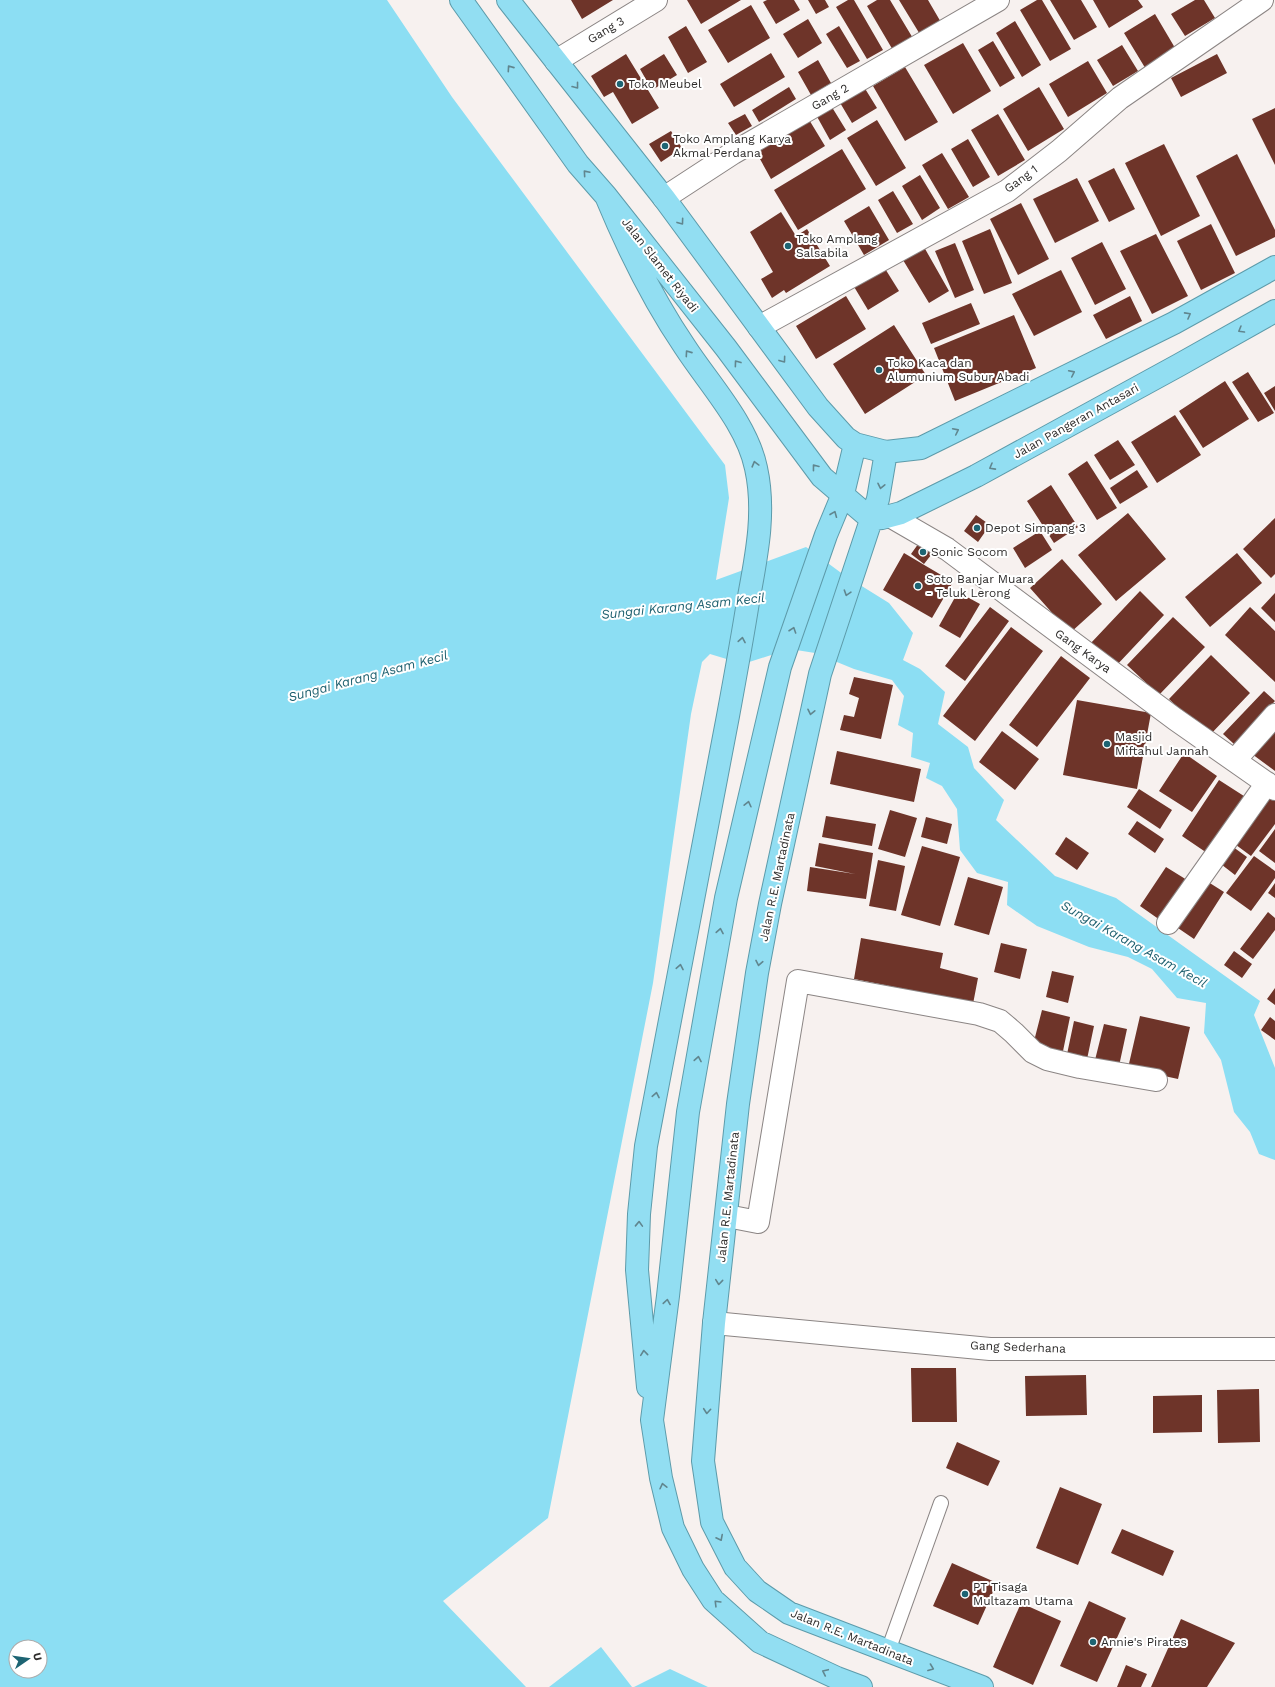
<svg xmlns="http://www.w3.org/2000/svg" width="1275" height="1687" viewBox="0 0 1275 1687" font-family="'Work Sans',sans-serif">
  <rect width="100%" height="100%" fill="#f7f1ef"/>
  <!-- water -->
  <path fill="#8cdef3" fill-rule="evenodd" d="M 0,0 L 387,0 L 452,97 L 725,465 L 729,498 L 716,580 L 806,547 L 844,575 L 889,603 L 913,633 L 903,660 L 920,669 L 945,692 L 938,724 L 968,747 L 974,768 L 1004,800 L 996,820 L 1055,876 L 1116,898 L 1260,1001 L 1254,1015 L 1275,1068 L 1275,1160 L 1259,1154 L 1250,1132 L 1234,1112 L 1221,1060 L 1204,1033 L 1206,1003 L 1177,998 L 1152,969 L 1128,957 L 1089,947 L 1037,926 L 1007,905 L 1008,882 L 977,873 L 960,850 L 957,809 L 942,786 L 926,778 L 930,763 L 911,757 L 913,733 L 898,725 L 904,696 L 892,680 L 854,669 L 815,653 L 790,649 L 743,664 L 710,654 L 702,662 L 691,714 L 653,983 L 548,1518 L 443,1601 L 526,1687 L 0,1687 ZM 16,1647 L 40,1647 L 40,1671 L 16,1671 Z
    M 601,1647 L 632,1687 L 549,1687 Z
    M 670,1669 L 708,1687 L 634,1687 Z"/>
  <!-- building -->
  <path fill="#6e3429" d="M 571,0 L 613,0 L 582,19 Z
    M 687,0 L 741,0 L 701,24 Z
    M 767,0 L 794,0 L 800,10 L 776,24 L 763,2 Z
    M 808,0 L 825,0 L 829,7 L 816,14 Z
    M 848,0 L 854,0 L 883,50 L 867,59 L 836,7 Z
    M 877,0 L 890,0 L 914,40 L 894,52 L 867,6 Z
    M 899,0 L 928,0 L 942,24 L 921,36 Z
    M 1037,0 L 1042,0 L 1071,49 L 1050,61 L 1020,10 Z
    M 1050,0 L 1081,0 L 1097,27 L 1074,40 Z
    M 1093,0 L 1138,0 L 1143,7 L 1109,28 Z
    M 1195,0 L 1204,0 L 1215,18 L 1185,36 L 1171,14 Z
    M 751,5 L 770,38 L 728,63 L 708,30 Z
    M 1155,14 L 1178,53 L 1147,71 L 1124,33 Z
    M 808,19 L 822,43 L 798,58 L 783,34 Z
    M 1015,21 L 1041,65 L 1022,77 L 996,33 Z
    M 686,26 L 707,62 L 688,73 L 668,37 Z
    M 839,26 L 860,61 L 847,68 L 826,34 Z
    M 993,41 L 1015,78 L 1000,87 L 978,50 Z
    M 963,43 L 991,91 L 953,114 L 924,65 Z
    M 1122,45 L 1138,71 L 1113,86 L 1097,60 Z
    M 771,53 L 785,77 L 734,107 L 720,84 Z
    M 626,54 L 659,108 L 632,124 L 613,92 L 604,97 L 591,76 Z
    M 664,54 L 677,75 L 652,90 L 640,69 Z
    M 1217,54 L 1227,73 L 1181,97 L 1171,78 Z
    M 818,60 L 831,83 L 811,95 L 798,72 Z
    M 1088,61 L 1107,93 L 1068,117 L 1049,84 Z
    M 905,67 L 938,122 L 905,141 L 873,86 Z
    M 789,87 L 796,99 L 759,122 L 752,110 Z
    M 864,87 L 877,108 L 852,123 L 839,101 Z
    M 1039,87 L 1064,129 L 1028,151 L 1003,109 Z
    M 830,104 L 846,130 L 830,140 L 815,113 Z
    M 1275,108 L 1275,165 L 1252,119 Z
    M 745,114 L 752,126 L 736,135 L 728,123 Z
    M 998,114 L 1025,160 L 998,176 L 971,130 Z
    M 808,118 L 825,146 L 771,179 L 755,150 Z
    M 877,120 L 906,168 L 876,186 L 847,138 Z
    M 671,131 L 682,148 L 661,162 L 649,144 Z
    M 968,139 L 990,177 L 973,187 L 951,149 Z
    M 1164,144 L 1200,216 L 1161,236 L 1125,163 Z
    M 842,149 L 866,189 L 798,230 L 774,190 Z
    M 942,153 L 969,197 L 948,209 L 922,165 Z
    M 1237,154 L 1275,230 L 1275,237 L 1236,256 L 1196,176 Z
    M 1114,168 L 1135,209 L 1109,222 L 1088,181 Z
    M 920,175 L 940,208 L 922,220 L 902,186 Z
    M 1077,178 L 1099,221 L 1055,243 L 1033,199 Z
    M 893,191 L 913,224 L 897,233 L 878,200 Z
    M 1021,203 L 1049,259 L 1018,275 L 990,219 Z
    M 869,206 L 889,240 L 864,255 L 844,221 Z
    M 781,212 L 796,236 L 807,229 L 830,266 L 786,293 L 784,290 L 772,298 L 761,279 L 773,272 L 750,232 Z
    M 1211,224 L 1235,273 L 1201,290 L 1177,241 Z
    M 990,229 L 1012,283 L 984,294 L 962,241 Z
    M 1156,234 L 1188,296 L 1152,314 L 1120,251 Z
    M 1102,242 L 1126,289 L 1095,305 L 1071,258 Z
    M 955,243 L 974,290 L 955,298 L 935,251 Z
    M 924,247 L 949,291 L 929,303 L 903,260 Z
    M 884,267 L 899,291 L 868,310 L 853,285 Z
    M 1061,270 L 1082,312 L 1034,336 L 1012,294 Z
    M 846,296 L 866,329 L 816,359 L 796,326 Z
    M 1130,296 L 1142,321 L 1106,339 L 1093,315 Z
    M 971,303 L 980,324 L 931,344 L 922,323 Z
    M 1014,315 L 1036,368 L 955,401 L 934,348 Z
    M 894,325 L 926,375 L 865,414 L 833,364 Z
    M 1248,372 L 1274,413 L 1258,422 L 1232,382 Z
    M 1225,381 L 1249,419 L 1203,448 L 1179,411 Z
    M 1275,386 L 1275,411 L 1264,393 Z
    M 1175,415 L 1201,455 L 1157,483 L 1131,442 Z
    M 1118,440 L 1135,465 L 1110,480 L 1094,455 Z
    M 1087,461 L 1117,508 L 1097,520 L 1068,474 Z
    M 1137,470 L 1148,487 L 1120,504 L 1110,488 Z
    M 1051,485 L 1078,527 L 1054,543 L 1027,501 Z
    M 1128,513 L 1166,559 L 1116,601 L 1078,555 Z
    M 976,515 L 990,525 L 978,542 L 964,531 Z
    M 1275,518 L 1275,574 L 1271,578 L 1243,549 Z
    M 1040,531 L 1052,550 L 1025,568 L 1013,548 Z
    M 921,540 L 935,550 L 924,564 L 911,554 Z
    M 904,553 L 953,582 L 932,618 L 883,590 Z
    M 1237,553 L 1262,583 L 1210,627 L 1185,597 Z
    M 1062,559 L 1102,604 L 1070,633 L 1030,588 Z
    M 1140,591 L 1164,615 L 1115,667 L 1090,644 Z
    M 958,592 L 980,604 L 960,638 L 939,626 Z
    M 1275,593 L 1275,622 L 1261,608 Z
    M 990,607 L 1009,621 L 965,681 L 945,666 Z
    M 1250,607 L 1275,631 L 1275,682 L 1225,635 Z
    M 1173,617 L 1205,647 L 1159,695 L 1127,665 Z
    M 1011,627 L 1043,651 L 975,741 L 943,716 Z
    M 1211,655 L 1250,693 L 1208,737 L 1169,699 Z
    M 1061,656 L 1090,678 L 1037,747 L 1009,725 Z
    M 854,677 L 893,685 L 881,739 L 840,730 L 844,715 L 854,717 L 859,698 L 849,694 Z
    M 1264,691 L 1275,701 L 1234,744 L 1223,734 Z
    M 1077,700 L 1151,713 L 1137,789 L 1063,775 Z
    M 1275,724 L 1275,771 L 1252,754 Z
    M 1002,731 L 1039,759 L 1015,790 L 979,762 Z
    M 837,751 L 921,769 L 914,802 L 830,784 Z
    M 1184,753 L 1217,776 L 1192,812 L 1159,791 Z
    M 1219,780 L 1247,798 L 1210,855 L 1182,836 Z
    M 1139,789 L 1172,810 L 1160,829 L 1127,807 Z
    M 1267,794 L 1275,800 L 1275,824 L 1251,856 L 1232,842 Z
    M 890,810 L 917,818 L 905,857 L 878,849 Z
    M 826,816 L 876,824 L 872,846 L 822,837 Z
    M 926,817 L 952,824 L 947,844 L 921,837 Z
    M 1137,821 L 1164,839 L 1155,853 L 1128,834 Z
    M 1275,829 L 1275,863 L 1259,851 Z
    M 1066,837 L 1089,853 L 1077,870 L 1055,854 Z
    M 819,843 L 873,853 L 866,899 L 807,891 L 810,867 L 855,874 L 815,866 Z
    M 1229,844 L 1247,857 L 1235,875 L 1217,861 Z
    M 922,846 L 960,857 L 940,926 L 901,915 Z
    M 1254,856 L 1275,871 L 1275,878 L 1251,911 L 1226,893 Z
    M 878,860 L 905,866 L 896,911 L 869,906 Z
    M 1166,867 L 1187,880 L 1160,920 L 1140,906 Z
    M 968,877 L 1003,887 L 989,935 L 954,925 Z
    M 1205,880 L 1224,892 L 1194,939 L 1175,926 Z
    M 1275,883 L 1275,898 L 1268,893 Z
    M 1268,912 L 1275,918 L 1275,930 L 1253,959 L 1240,949 Z
    M 861,938 L 943,953 L 940,968 L 978,978 L 973,1004 L 935,995 L 854,979 Z
    M 1001,943 L 1027,949 L 1020,979 L 994,972 Z
    M 1234,951 L 1252,964 L 1242,978 L 1224,965 Z
    M 1052,971 L 1074,976 L 1068,1003 L 1046,997 Z
    M 1275,988 L 1275,1005 L 1267,999 Z
    M 1042,1010 L 1070,1017 L 1062,1056 L 1032,1049 Z
    M 1140,1016 L 1190,1027 L 1178,1079 L 1128,1068 Z
    M 1270,1017 L 1275,1021 L 1275,1040 L 1261,1030 Z
    M 1074,1021 L 1094,1026 L 1086,1064 L 1066,1059 Z
    M 1104,1024 L 1127,1029 L 1119,1066 L 1095,1060 Z
    M 911,1368 L 956,1368 L 957,1422 L 912,1422 Z
    M 1086,1375 L 1087,1415 L 1026,1416 L 1025,1376 Z
    M 1259,1389 L 1260,1442 L 1218,1443 L 1217,1390 Z
    M 1202,1395 L 1202,1432 L 1153,1433 L 1153,1396 Z
    M 957,1442 L 1000,1461 L 988,1486 L 946,1468 Z
    M 1060,1487 L 1102,1504 L 1078,1565 L 1036,1548 Z
    M 1122,1529 L 1174,1551 L 1163,1576 L 1111,1553 Z
    M 952,1563 L 997,1583 L 978,1625 L 933,1606 Z
    M 1089,1601 L 1126,1618 L 1097,1682 L 1060,1666 Z
    M 1021,1603 L 1061,1621 L 1033,1685 L 993,1667 Z
    M 1181,1619 L 1235,1643 L 1207,1687 L 1151,1687 Z
    M 1126,1665 L 1147,1674 L 1141,1687 L 1117,1687 Z"/>
  <g fill="none" stroke-linecap="round" stroke-linejoin="round">
    <!-- service casing -->
    <g stroke="#8b8584" stroke-width="16">
      <path id="service" d="M 888,1651 L 941,1503"/>
    </g>
    <!-- minor casing -->
    <g stroke="#8b8584" stroke-width="24">
      <path id="minor" d="M 556,61 L 656,0
        M 664,198 L 733,153 L 998,0
        M 759,327 L 1007,191 L 1059,151 L 1120,98 L 1262,0
        M 890,516 L 947,549 L 1175,719 L 1275,789
        M 1235,760 L 1275,715
        M 1168,923 L 1267,783
        M 727,1216 L 758,1222 L 798,981 L 979,1014 L 1000,1021 L 1014,1033 L 1033,1052 L 1047,1059 L 1080,1067 L 1156,1080
        M 714,1323 L 990,1349 L 1275,1349"/>
    </g>
    <!-- trunk casing -->
    <g stroke="#5d9baa" stroke-width="24">
      <path id="trunk" d="M 461,0 L 578,164 L 606,196 L 726,348 L 822,477 L 871,519
        M 508,0 L 664,198 L 818,407 L 846,438 L 855,444 L 886,452 L 921,448 L 1174,323 L 1275,267
        M 606,196 C 628,249 653,300 685,347 C 709,384 747,424 756,468 C 766,513 756,558 748,602 C 742,640 735,678 728,716 C 701,859 673,1002 646,1146 L 639,1214 L 637,1270 L 648,1387
        M 855,444 L 843,494 L 826,535 L 780,667 L 726,898 L 688,1112 L 668,1296 L 652,1420 L 661,1478 L 673,1528 L 693,1569 L 713,1600 L 760,1642 L 837,1678 L 861,1687
        M 886,452 L 878,499 L 820,674 L 770,904 L 757,973 L 738,1104 L 714,1323 L 703,1461 L 712,1522 L 735,1567 L 757,1591 L 789,1613 L 982,1687
        M 871,519 L 882,518 L 901,513 L 976,476 L 1179,365 L 1275,311"/>
    </g>
    <!-- service -->
    <use href="#service" stroke="#fff" stroke-width="14"/>
    <!-- minor -->
    <use href="#minor" stroke="#fff" stroke-width="22"/>
    <!-- trunk -->
    <use href="#trunk" stroke="#92def2" stroke-width="22"/>
  </g>
  <!-- one-way arrows -->
  <defs><path id="oneway-chevron" d="M-2-3.5L2.5 0L-2 3.5" fill="none" stroke-width="1.6" stroke-linecap="round" stroke-linejoin="round"/></defs>
  <g stroke="#60868f">
    <use href="#oneway-chevron" transform="translate(510 68) rotate(-125)"/>
    <use href="#oneway-chevron" transform="translate(576 86) rotate(52)"/>
    <use href="#oneway-chevron" transform="translate(586 173) rotate(-131)"/>
    <use href="#oneway-chevron" transform="translate(681 222) rotate(54)"/>
    <use href="#oneway-chevron" transform="translate(1188 315) rotate(-29)"/>
    <use href="#oneway-chevron" transform="translate(1241 330) rotate(150)"/>
    <use href="#oneway-chevron" transform="translate(688 353) rotate(-125)"/>
    <use href="#oneway-chevron" transform="translate(783 360) rotate(54)"/>
    <use href="#oneway-chevron" transform="translate(737 363) rotate(-126)"/>
    <use href="#oneway-chevron" transform="translate(1072 373) rotate(-26)"/>
    <use href="#oneway-chevron" transform="translate(956 431) rotate(-26)"/>
    <use href="#oneway-chevron" transform="translate(755 464) rotate(-105)"/>
    <use href="#oneway-chevron" transform="translate(815 467) rotate(-128)"/>
    <use href="#oneway-chevron" transform="translate(992 467) rotate(151)"/>
    <use href="#oneway-chevron" transform="translate(881 486) rotate(102)"/>
    <use href="#oneway-chevron" transform="translate(834 514) rotate(-68)"/>
    <use href="#oneway-chevron" transform="translate(847 593) rotate(108)"/>
    <use href="#oneway-chevron" transform="translate(793 630) rotate(-71)"/>
    <use href="#oneway-chevron" transform="translate(742 640) rotate(-80)"/>
    <use href="#oneway-chevron" transform="translate(811 712) rotate(102)"/>
    <use href="#oneway-chevron" transform="translate(748 804) rotate(-77)"/>
    <use href="#oneway-chevron" transform="translate(720 931) rotate(-80)"/>
    <use href="#oneway-chevron" transform="translate(759 963) rotate(101)"/>
    <use href="#oneway-chevron" transform="translate(680 967) rotate(-79)"/>
    <use href="#oneway-chevron" transform="translate(698 1059) rotate(-80)"/>
    <use href="#oneway-chevron" transform="translate(656 1095) rotate(-79)"/>
    <use href="#oneway-chevron" transform="translate(639 1224) rotate(-88)"/>
    <use href="#oneway-chevron" transform="translate(719 1282) rotate(96)"/>
    <use href="#oneway-chevron" transform="translate(667 1302) rotate(-81)"/>
    <use href="#oneway-chevron" transform="translate(644 1353) rotate(-96)"/>
    <use href="#oneway-chevron" transform="translate(707 1411) rotate(95)"/>
    <use href="#oneway-chevron" transform="translate(663 1486) rotate(-103)"/>
    <use href="#oneway-chevron" transform="translate(720 1538) rotate(63)"/>
    <use href="#oneway-chevron" transform="translate(717 1603) rotate(-135)"/>
    <use href="#oneway-chevron" transform="translate(931 1668) rotate(21)"/>
    <use href="#oneway-chevron" transform="translate(825 1672) rotate(-155)"/>
  </g>
  <!-- markers -->
  <g fill="#1d6473" stroke="#fff" stroke-width="1.5">
    <circle cx="620" cy="84" r="4"/>
    <circle cx="665" cy="146" r="4"/>
    <circle cx="788" cy="246" r="4"/>
    <circle cx="879" cy="370" r="4"/>
    <circle cx="977" cy="528" r="4"/>
    <circle cx="923" cy="552" r="4"/>
    <circle cx="918" cy="586" r="4"/>
    <circle cx="1107" cy="744" r="4"/>
    <circle cx="965" cy="1594" r="4"/>
    <circle cx="1093" cy="1642" r="4"/>
  </g>
  <g text-anchor="middle" dominant-baseline="central" stroke-width="4" stroke-linejoin="round" paint-order="stroke">
    <!-- street labels -->
    <g font-size="12" fill="#2f2d2c" stroke="#fff">
      <text transform="translate(606 30) rotate(-31)">Gang 3</text>
      <text transform="translate(830 97) rotate(-30)">Gang 2</text>
      <text transform="translate(1021 179) rotate(-36)">Gang 1</text>
      <text transform="translate(660 265) rotate(52)">Jalan Slamet Riyadi</text>
      <text transform="translate(1076 421) rotate(-29)">Jalan Pangeran Antasari</text>
      <text transform="translate(1083 651) rotate(36)">Gang Karya</text>
      <text transform="translate(777 877) rotate(-78)">Jalan R.E. Martadinata</text>
      <text transform="translate(728 1197) rotate(-84)">Jalan R.E. Martadinata</text>
      <text transform="translate(1018 1347) rotate(2)">Gang Sederhana</text>
      <text transform="translate(852 1637) rotate(22)">Jalan R.E. Martadinata</text>
    </g>
    <!-- poi labels -->
    <g font-size="12" fill="#2f2d2c" stroke="#fff" text-anchor="start">
      <text x="628" y="84">Toko Meubel</text>
      <text x="673" y="139">Toko Amplang Karya<tspan x="673" dy="14">Akmal Perdana</tspan></text>
      <text x="796" y="239">Toko Amplang<tspan x="796" dy="14">Salsabila</tspan></text>
      <text x="887" y="363">Toko Kaca dan<tspan x="887" dy="14">Alumunium Subur Abadi</tspan></text>
      <text x="985" y="528">Depot Simpang 3</text>
      <text x="931" y="552">Sonic Socom</text>
      <text x="926" y="579">Soto Banjar Muara<tspan x="926" dy="14">- Teluk Lerong</tspan></text>
      <text x="1115" y="737">Masjid<tspan x="1115" dy="14">Miftahul Jannah</tspan></text>
      <text x="973" y="1587">PT Tisaga<tspan x="973" dy="14">Multazam Utama</tspan></text>
      <text x="1101" y="1642">Annie's Pirates</text>
    </g>
    <!-- water labels -->
    <g font-size="13" font-style="italic" fill="#1f6170" stroke="#fff">
      <text transform="translate(683 606) rotate(-6)">Sungai Karang Asam Kecil</text>
      <text transform="translate(368 676) rotate(-15)">Sungai Karang Asam Kecil</text>
      <text transform="translate(1134 944) rotate(29)">Sungai Karang Asam Kecil</text>
    </g>
  </g>
  <!-- north arrow -->
  <g transform="translate(28 1659) rotate(77)"><circle r="19" fill="#ffffff" stroke="#acabab"/>
  <path d="M0-3L7 15L0 10L-7 15Z" fill="#1d6473"/>
  <text y="-6" font-size="11" font-weight="bold" text-anchor="middle" fill="#2f2d2c">U</text>
  </g>
</svg>
